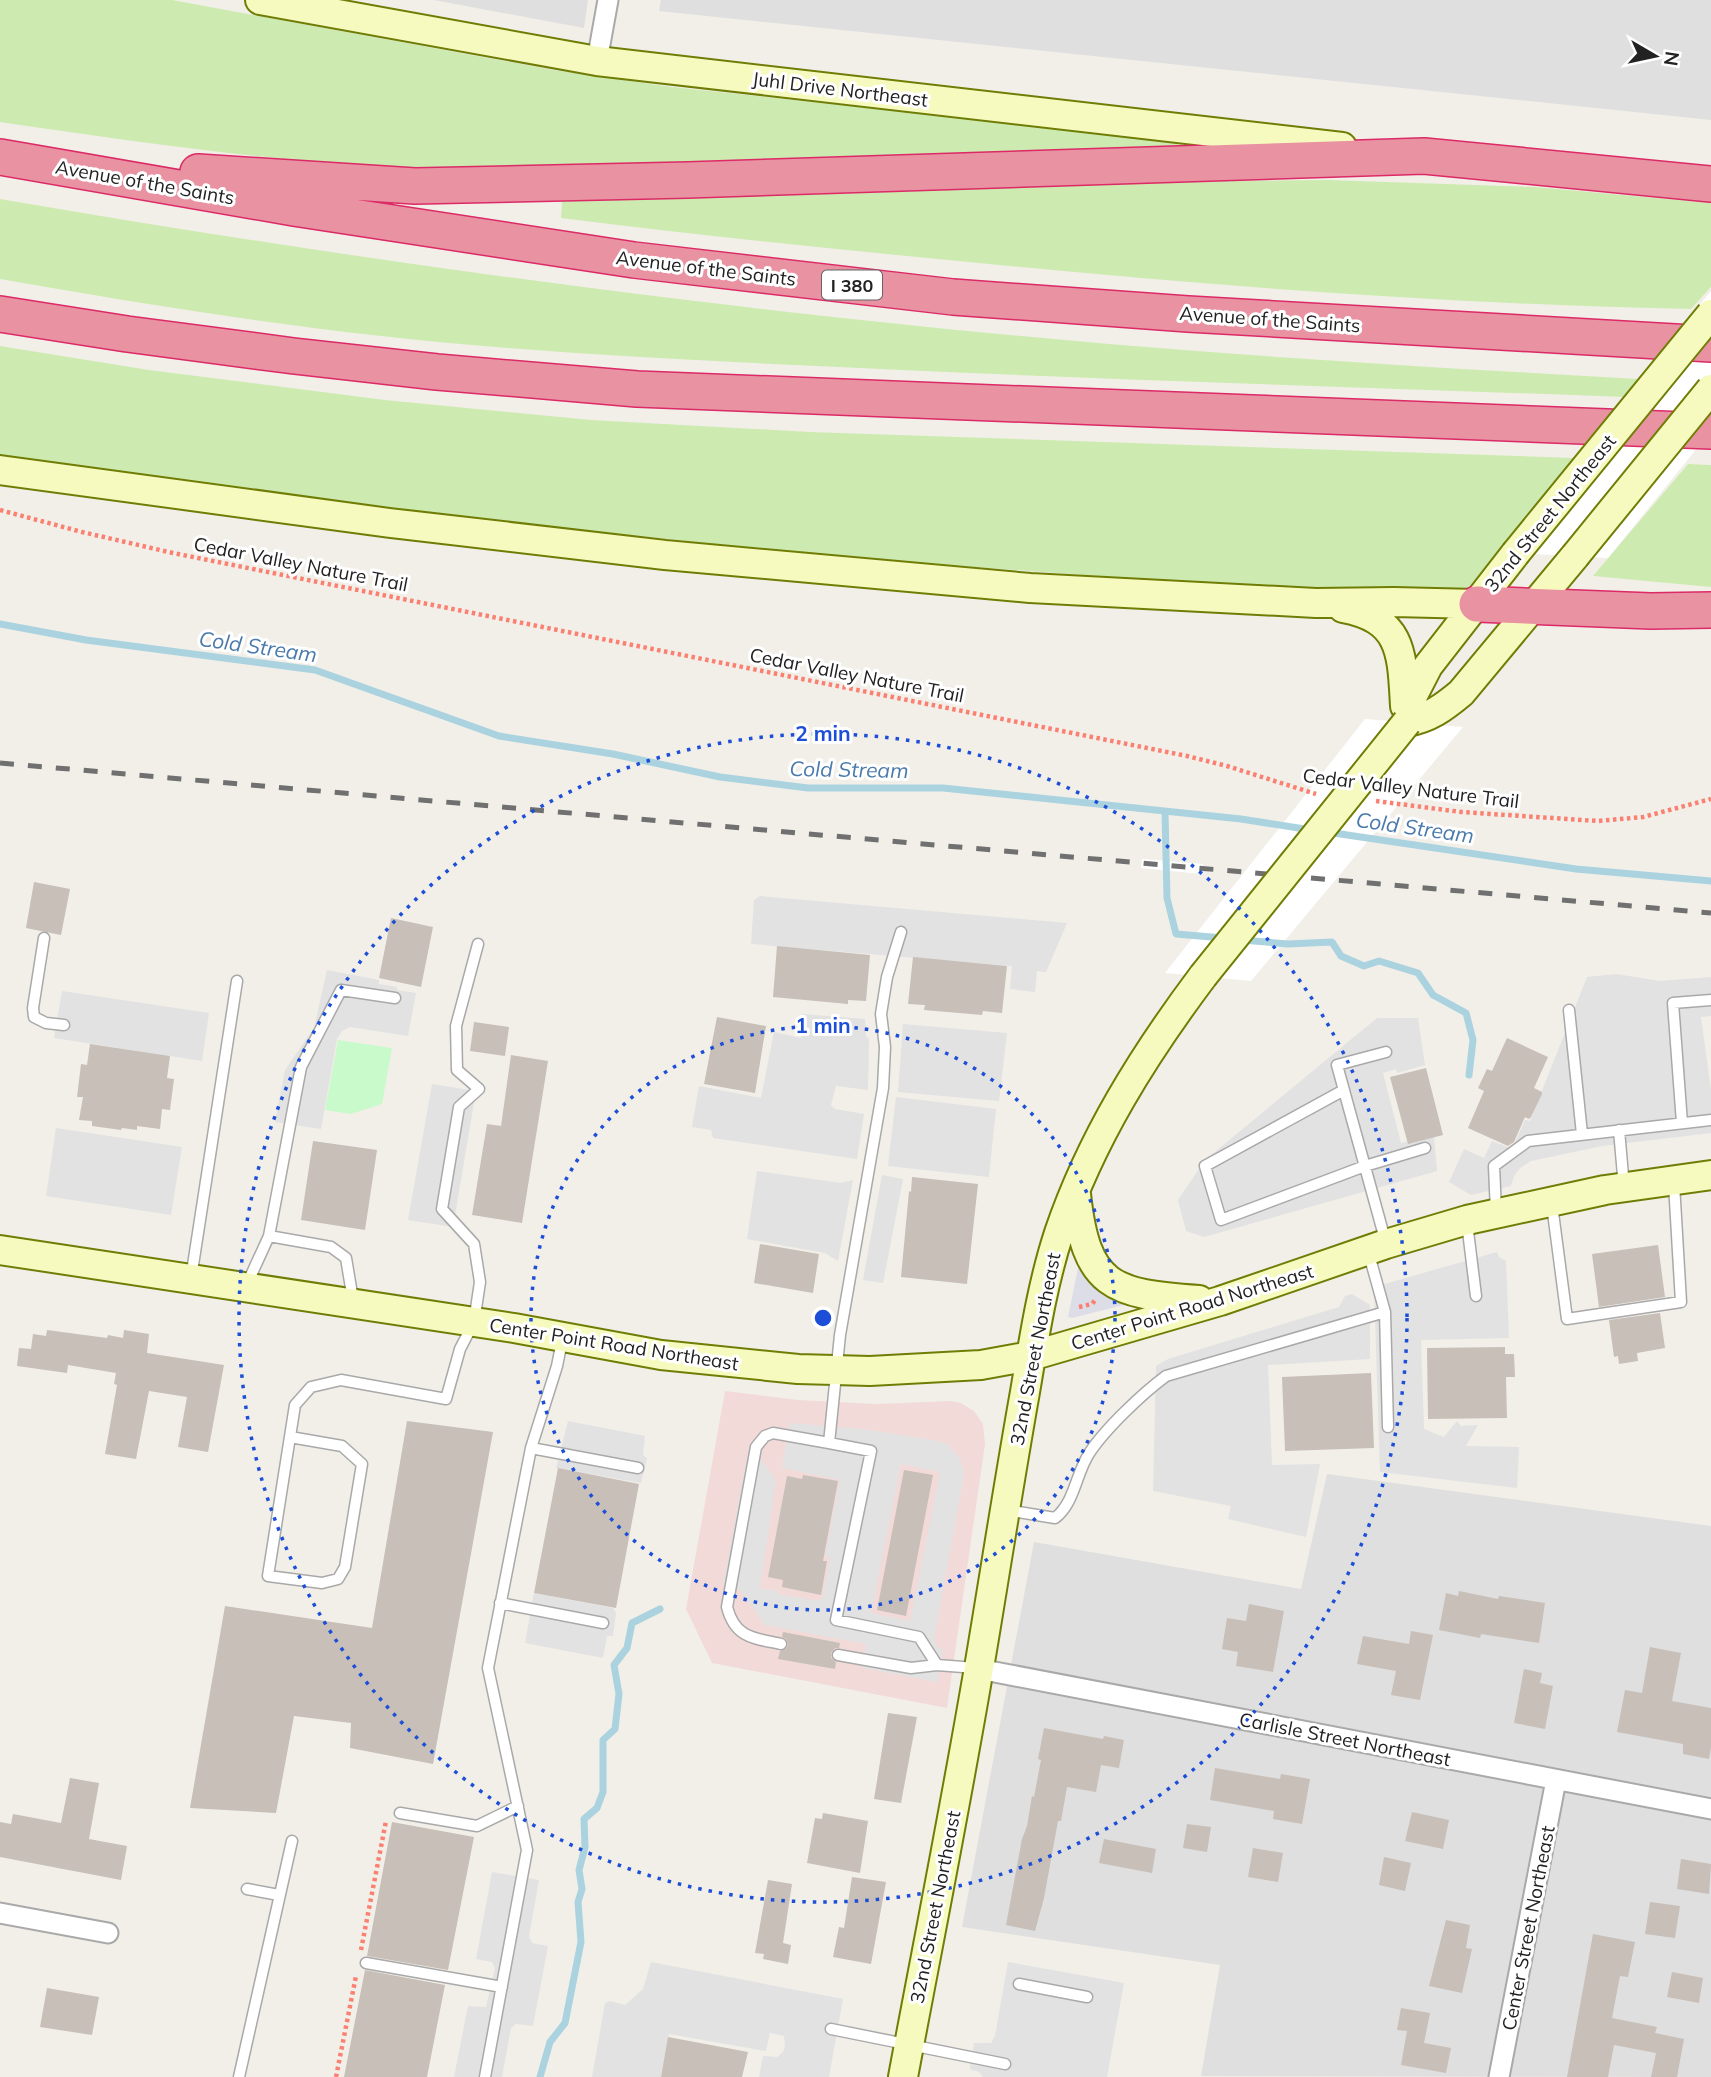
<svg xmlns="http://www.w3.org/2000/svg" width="1711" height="2077" viewBox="0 0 1711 2077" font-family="Mulish,sans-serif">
  <rect width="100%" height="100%" fill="#f2efe9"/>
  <!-- residential -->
  <path fill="#e0dfdf" d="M 434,0 L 588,0 L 584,28 Z
    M 661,0 L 1711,0 L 1711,120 L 659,11 Z
    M 1327,1474 L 1711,1526 L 1711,2077 L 1201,2076 L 1220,1965 L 962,1927 L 1034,1542 L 1301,1589 Z"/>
  <!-- commercial -->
  <path fill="#f2dad9" d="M 725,1391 L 798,1400 L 877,1404 L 951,1401 L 961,1403 L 974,1411 L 983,1424 L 985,1444 L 947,1708 L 712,1663 L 686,1609 Z"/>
  <!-- grass -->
  <path fill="#cdebb0" d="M 0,0 L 172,0 L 554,70 L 672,87 L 1003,122 L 1219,138 L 1220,149 L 500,171 C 436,169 372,167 308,161 C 205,152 102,137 0,122 Z
    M 1328,180 L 1535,187 L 1711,203 L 1711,287 L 1691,309 C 1450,304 1209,286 969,262 C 832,249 696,235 561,218 L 562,201 L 861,193 L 1128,182 Z
    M 0,199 C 367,262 738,312 1109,344 C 1285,359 1462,369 1638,379 L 1624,397 C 1362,387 1100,380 838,367 C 686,360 533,353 381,336 C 253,322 126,301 0,279 Z
    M 0,346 L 149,370 L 385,400 L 591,420 L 810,432 L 1574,458 L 1461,597 L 1206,584 L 824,556 L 417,512 L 0,456 Z
    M 1688,464 L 1711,465 L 1711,587 L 1593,576 Z"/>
  <!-- park -->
  <path fill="#c8facc" d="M 338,1040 L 392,1048 L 382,1104 L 351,1114 L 325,1110 Z"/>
  <!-- parking -->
  <path fill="#e2e2e2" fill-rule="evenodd" d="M 760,896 L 1067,923 L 1046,972 L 1037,971 L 1035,992 L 1010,989 L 1012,966 L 751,944 L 754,900 Z
    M 327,970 L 379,980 L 379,984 L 397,987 L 397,990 L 416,993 L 408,1036 L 350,1027 L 342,1031 L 337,1039 L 321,1129 L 275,1122 L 285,1070 L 314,1028 Z
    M 1616,974 L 1660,981 L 1711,977 L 1711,1016 L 1701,1017 L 1711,1090 L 1711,1133 L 1602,1146 L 1531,1161 L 1520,1168 L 1514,1176 L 1511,1186 L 1471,1195 L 1449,1182 L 1464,1149 L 1484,1158 L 1492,1141 L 1512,1149 L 1525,1120 L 1530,1121 L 1587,977 Z
    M 62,991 L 209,1013 L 202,1061 L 54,1038 Z
    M 802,1014 L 865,1019 L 866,1037 L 869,1038 L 868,1090 L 836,1086 L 831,1105 L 835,1109 L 864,1114 L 857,1159 L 713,1138 L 711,1130 L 692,1127 L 699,1086 L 761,1098 L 774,1032 L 801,1038 Z
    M 1377,1018 L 1418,1018 L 1425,1065 L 1397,1073 L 1396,1069 L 1383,1073 L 1401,1143 L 1434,1136 L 1437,1171 L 1204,1237 L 1186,1231 L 1178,1200 L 1205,1160 Z
    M 903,1024 L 1007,1033 L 999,1101 L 898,1092 Z
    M 432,1084 L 476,1091 L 453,1227 L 408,1220 Z
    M 896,1097 L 996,1109 L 989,1177 L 888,1166 Z
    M 56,1128 L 182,1147 L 171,1215 L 46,1196 Z
    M 757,1171 L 841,1183 L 853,1180 L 838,1261 L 825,1253 L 747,1239 Z
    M 882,1175 L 903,1179 L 883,1283 L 863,1280 Z
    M 1497,1252 L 1499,1257 L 1506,1261 L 1509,1338 L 1421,1340 L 1424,1429 L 1444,1437 L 1457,1421 L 1461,1426 L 1478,1425 L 1466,1446 L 1519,1447 L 1517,1488 L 1380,1472 L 1374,1287 Z
    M 1352,1294 L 1370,1305 L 1370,1359 L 1268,1365 L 1272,1465 L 1320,1464 L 1306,1537 L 1228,1519 L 1231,1506 L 1153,1491 L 1156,1366 L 1168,1359 L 1339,1307 L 1345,1296 Z
    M 568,1421 L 645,1436 L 643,1455 L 647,1458 L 641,1483 L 556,1468 Z
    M 790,1423 L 862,1429 L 939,1441 L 949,1445 L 960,1459 L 964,1472 L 963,1480 L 934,1640 L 937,1647 L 943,1649 L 937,1682 L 863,1668 L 866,1644 L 765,1625 L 740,1590 L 723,1586 L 747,1457 L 761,1459 L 776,1481 L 760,1588 L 778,1591 L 778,1594 L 818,1601 L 823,1597 L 830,1558 L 825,1556 L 840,1480 L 782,1468 ZM 901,1464 L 940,1472 L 910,1621 L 871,1613 Z
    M 534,1593 L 613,1608 L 616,1613 L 613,1636 L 607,1636 L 603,1658 L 525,1643 Z
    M 492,1872 L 539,1880 L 529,1936 L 532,1943 L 548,1946 L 533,2026 L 516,2024 L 511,2028 L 502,2077 L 454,2077 L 468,2006 L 486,2007 L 495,1968 L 492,1962 L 476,1959 Z
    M 651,1962 L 843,1999 L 829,2077 L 759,2077 L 763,2056 L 777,2057 L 783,2052 L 785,2046 L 784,2036 L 770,2033 L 766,2051 L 669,2034 L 661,2077 L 592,2077 L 605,2003 L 610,2001 L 625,2005 L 643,1989 Z
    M 1008,1962 L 1124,1983 L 1107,2077 L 983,2077 L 979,2072 L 970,2069 L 974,2043 L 991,2043 L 995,2036 Z"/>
  <!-- plaza -->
  <path fill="#dddde8" d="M 1081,1264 L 1128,1304 L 1072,1318 L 1068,1317 L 1078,1268 Z"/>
  <!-- pier -->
  <path fill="#fff" d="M 1711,291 L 1711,431 L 1608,558 L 1497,552 Z
    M 1365,719 L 1463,727 L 1251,981 L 1165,973 Z
    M 1142,859 L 1203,864 L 1202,874 L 1141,868 Z"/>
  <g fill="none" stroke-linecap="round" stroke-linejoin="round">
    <!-- stream -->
    <path stroke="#aad3df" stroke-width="7" d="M 0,624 L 86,640 L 315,670 L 499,736 L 613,754 L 720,777 L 808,788 L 943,788 L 1241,819 L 1311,830
      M 1165,812 L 1167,898 L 1176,934 L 1223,938
      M 1327,832 L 1576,869 L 1711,881
      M 1242,940 L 1288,944 L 1332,942 L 1341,956 L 1364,966 L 1379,961 L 1418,973 L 1433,995 L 1466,1013 L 1473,1040 L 1469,1075
      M 540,2077 L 550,2042 L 565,2023 L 581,1942 L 578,1902 L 582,1889 L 579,1870 L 585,1847 L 584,1819 L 597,1808 L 603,1792 L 603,1740 L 615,1729 L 619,1694 L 614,1665 L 627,1648 L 632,1623 L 660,1609"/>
  </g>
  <!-- building -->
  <path fill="#c7bfb8" d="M 34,882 L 70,889 L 61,935 L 26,928 Z
    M 391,918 L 433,927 L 421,987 L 379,978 Z
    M 777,946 L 870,955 L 866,1001 L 848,1000 L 848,1004 L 773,997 Z
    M 913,957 L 1007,966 L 1002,1013 L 983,1011 L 982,1015 L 924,1010 L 925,1005 L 908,1004 Z
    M 717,1017 L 766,1026 L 755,1093 L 704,1084 Z
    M 474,1022 L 509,1027 L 505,1056 L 470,1051 Z
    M 1507,1038 L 1548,1057 L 1534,1088 L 1542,1092 L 1542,1094 L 1531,1117 L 1529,1119 L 1525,1117 L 1514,1142 L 1508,1146 L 1468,1128 L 1484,1091 L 1478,1088 L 1487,1069 L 1492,1071 Z
    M 90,1044 L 170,1056 L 167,1078 L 174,1079 L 170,1110 L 162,1109 L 160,1129 L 137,1126 L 137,1130 L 122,1128 L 121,1130 L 92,1126 L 92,1121 L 79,1120 L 83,1097 L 77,1097 L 81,1064 L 87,1065 Z
    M 511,1055 L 548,1061 L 522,1223 L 472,1215 L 487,1124 L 501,1126 Z
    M 1426,1068 L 1443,1135 L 1408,1144 L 1390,1077 Z
    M 313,1141 L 377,1150 L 365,1230 L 301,1220 Z
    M 912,1177 L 978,1184 L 967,1284 L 901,1277 L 909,1191 L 911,1192 Z
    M 760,1244 L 819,1254 L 813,1293 L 754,1283 Z
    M 1658,1245 L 1665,1297 L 1599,1307 L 1592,1254 Z
    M 1660,1313 L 1665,1348 L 1637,1353 L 1638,1361 L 1619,1364 L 1618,1356 L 1614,1357 L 1609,1320 Z
    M 47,1330 L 107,1338 L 108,1335 L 123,1338 L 124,1330 L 149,1334 L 147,1353 L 224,1365 L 208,1452 L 178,1447 L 187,1397 L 149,1391 L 136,1459 L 105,1454 L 117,1385 L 114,1384 L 116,1373 L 68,1365 L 67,1373 L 17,1366 L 19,1348 L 31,1349 L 33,1334 L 46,1336 Z
    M 1505,1347 L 1505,1354 L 1514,1354 L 1515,1377 L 1506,1377 L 1507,1418 L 1428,1419 L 1427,1348 Z
    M 1371,1373 L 1374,1448 L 1285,1451 L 1282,1377 Z
    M 407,1421 L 493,1432 L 433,1764 L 350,1748 L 351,1723 L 294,1716 L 276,1813 L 190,1808 L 225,1606 L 372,1628 Z
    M 558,1468 L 639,1484 L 616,1608 L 534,1593 Z
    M 904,1470 L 933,1475 L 906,1616 L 877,1610 Z
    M 803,1475 L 838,1481 L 823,1561 L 827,1561 L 821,1595 L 782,1587 L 783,1580 L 768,1577 L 787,1476 L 802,1479 Z
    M 1459,1591 L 1498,1599 L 1499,1596 L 1545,1603 L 1539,1643 L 1481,1634 L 1480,1638 L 1439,1630 L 1446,1593 L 1458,1596 Z
    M 1249,1604 L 1284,1611 L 1273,1672 L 1236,1666 L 1238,1652 L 1222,1649 L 1227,1618 L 1246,1621 Z
    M 1411,1631 L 1433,1635 L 1420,1700 L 1391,1695 L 1396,1671 L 1357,1664 L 1363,1636 L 1409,1644 Z
    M 783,1632 L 840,1643 L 839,1648 L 835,1648 L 831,1653 L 831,1658 L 836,1662 L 835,1669 L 778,1659 L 780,1651 L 786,1649 L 788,1645 L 786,1639 L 782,1637 Z
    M 1650,1647 L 1681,1653 L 1672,1701 L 1711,1708 L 1711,1747 L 1709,1759 L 1683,1754 L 1683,1744 L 1617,1732 L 1625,1690 L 1642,1693 Z
    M 1524,1669 L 1542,1673 L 1540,1683 L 1553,1686 L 1545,1729 L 1514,1723 Z
    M 888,1713 L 917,1717 L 901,1803 L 874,1799 Z
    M 1044,1728 L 1103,1739 L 1104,1736 L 1124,1740 L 1119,1768 L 1101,1765 L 1096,1792 L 1067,1787 L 1061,1821 L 1058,1821 L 1044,1898 L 1035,1931 L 1006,1925 L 1022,1839 L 1027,1826 L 1032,1796 L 1034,1797 L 1041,1760 L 1038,1759 Z
    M 1215,1768 L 1280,1779 L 1281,1774 L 1310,1779 L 1302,1824 L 1273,1819 L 1274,1811 L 1210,1800 Z
    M 70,1778 L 99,1783 L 89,1839 L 127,1846 L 121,1880 L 0,1857 L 0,1822 L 11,1824 L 13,1814 L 61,1823 Z
    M 1412,1812 L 1449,1820 L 1443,1849 L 1405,1841 Z
    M 823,1813 L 868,1821 L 860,1873 L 807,1863 L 815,1818 L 822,1819 Z
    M 392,1822 L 474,1837 L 448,1970 L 367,1956 Z
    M 1187,1824 L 1211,1827 L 1207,1852 L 1183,1848 Z
    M 1104,1839 L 1156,1849 L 1152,1873 L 1099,1863 Z
    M 1253,1848 L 1283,1853 L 1278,1882 L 1248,1877 Z
    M 1384,1857 L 1411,1863 L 1405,1891 L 1379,1885 Z
    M 1681,1859 L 1711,1864 L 1709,1894 L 1677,1889 Z
    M 852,1877 L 886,1882 L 871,1964 L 833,1957 L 839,1927 L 844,1928 Z
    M 768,1880 L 792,1884 L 783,1943 L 791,1945 L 788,1964 L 763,1959 L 764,1954 L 755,1953 Z
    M 1650,1902 L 1680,1906 L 1675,1938 L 1645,1934 Z
    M 1446,1920 L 1470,1925 L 1466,1948 L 1472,1949 L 1462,1993 L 1429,1986 Z
    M 1593,1934 L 1635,1942 L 1628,1977 L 1620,1976 L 1612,2018 L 1657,2027 L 1655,2033 L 1684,2039 L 1677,2077 L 1651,2077 L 1656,2053 L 1614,2045 L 1608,2077 L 1567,2077 Z
    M 365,1970 L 445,1985 L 427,2077 L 344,2077 Z
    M 1672,1972 L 1703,1978 L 1699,2003 L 1667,1997 Z
    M 47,1988 L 99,1997 L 92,2035 L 40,2027 Z
    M 1401,2008 L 1430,2013 L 1424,2043 L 1451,2048 L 1446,2073 L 1401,2065 L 1407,2031 L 1397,2030 Z
    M 668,2037 L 748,2052 L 742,2077 L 661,2077 Z"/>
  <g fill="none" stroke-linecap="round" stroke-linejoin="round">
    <!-- lane casing -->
    <g stroke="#a9a9a9" stroke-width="13">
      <path id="lane" d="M 44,938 L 33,1008 L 34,1017 L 46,1023 L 64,1025
        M 1569,1010 L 1582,1134
        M 1344,1090 L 1205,1166 L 1221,1220 L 1365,1166 L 1425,1148
        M 1682,1123 L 1673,1003 L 1711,1000
        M 1619,1130 L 1624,1187
        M 1552,1205 L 1567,1319 L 1681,1302 L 1674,1184
        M 1496,1212 L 1494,1166 L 1528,1141 L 1711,1120
        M 1467,1223 L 1476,1296
        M 269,1236 L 331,1247 L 346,1258 L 353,1300
        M 1386,1243 L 1337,1065 L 1386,1052
        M 1368,1251 L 1385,1312 L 1388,1427
        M 191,1278 L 237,981
        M 247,1284 L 269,1236 L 301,1067 L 341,990 L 395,998
        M 290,1437 L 342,1446 L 362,1464 L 345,1567 L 338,1579 L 322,1583 L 268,1576 L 295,1405 L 311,1387 L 341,1380 L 446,1399 L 460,1349 L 474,1322 L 480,1282 L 474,1244 L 442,1209 L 459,1107 L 479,1089 L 457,1070 L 456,1026 L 478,944
        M 829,1443 L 871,1451 L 836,1620 L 919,1637 L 937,1665
        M 531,1448 L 638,1468
        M 1006,1510 L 1055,1518 C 1075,1503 1076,1472 1090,1452 C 1106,1428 1143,1393 1166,1376 L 1385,1312
        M 500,1603 L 603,1623
        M 781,1644 C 753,1638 735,1638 727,1607 L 756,1447 L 765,1436 L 773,1433 L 829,1443 L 840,1335 L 883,1088 L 885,1047 L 881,1014 L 887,977 L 901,932
        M 838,1655 L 911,1668 L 937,1665 L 976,1668
        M 400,1813 L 477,1826 L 518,1806
        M 247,1889 L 279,1895
        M 366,1963 L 502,1987
        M 1019,1984 L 1087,1997
        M 831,2029 L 1005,2064
        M 239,2077 L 292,1841
        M 485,2077 L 527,1850 L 488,1668 L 531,1448 L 557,1366 L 562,1341"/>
    </g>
    <!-- street casing -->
    <g stroke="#a9a9a9" stroke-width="23">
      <path id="street" d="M 597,61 L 608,0
        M 979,1669 L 1711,1809
        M 0,1913 L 108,1933
        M 1499,2077 L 1556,1780"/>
    </g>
    <!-- secondary casing -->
    <g stroke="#707d05" stroke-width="32">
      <path id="secondary" d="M 260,0 L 597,61 L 1342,147
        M 0,470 L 390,523 L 665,555 L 1030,588 L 1316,603 L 1394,602 L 1477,604
        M 1343,608 C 1403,619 1402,654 1405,706
        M 1407,722 C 1429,718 1443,708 1461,693 L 1575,556
        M 1407,722 L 1410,701 L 1428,666 L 1515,554
        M 1076,1194 C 1086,1287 1112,1294 1199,1300
        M 0,1250 L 514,1328 L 661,1355 L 798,1369 L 870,1371 L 981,1365 L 1031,1356 L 1220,1301 L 1386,1244 L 1467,1220 L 1605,1190 L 1711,1175
        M 903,2077 C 930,1933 959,1789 983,1644 C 997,1560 1010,1476 1025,1392 C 1034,1339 1042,1285 1059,1233 C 1091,1139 1143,1056 1203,976"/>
    </g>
    <!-- highway casing -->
    <g stroke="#dc2a67" stroke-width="38">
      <path id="highway" d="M 0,157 L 294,208 L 634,260 L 953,297 L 1188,314 L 1711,344
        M 198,172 L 415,186 L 688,180 L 1424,156 L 1711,184
        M 0,314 L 127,334 L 294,356 L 437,372 L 637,389 L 1711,431
        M 1477,604 L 1651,611 L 1711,610"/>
    </g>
    <!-- path -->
    <path stroke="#fa8072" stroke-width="4.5" stroke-dasharray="3.5 3.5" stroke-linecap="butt" d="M 0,510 L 82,532 L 173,553 L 1187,756 L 1227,766 L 1316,794
      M 1376,801 L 1461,812 L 1598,821 L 1643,817 L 1711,799
      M 1079,1307 L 1092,1304 L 1096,1299
      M 361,1950 L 386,1821
      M 336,2077 L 356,1976"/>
    <!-- lane -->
    <use href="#lane" stroke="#fff" stroke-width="10"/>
    <!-- street -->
    <use href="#street" stroke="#fff" stroke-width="19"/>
    <!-- secondary -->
    <use href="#secondary" stroke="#f7fabf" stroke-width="28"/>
    <!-- highway -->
    <use href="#highway" stroke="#e892a2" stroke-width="35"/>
    <!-- rail -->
    <path stroke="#707070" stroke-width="5" stroke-dasharray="14 14" stroke-linecap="butt" d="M 0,763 L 1711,913"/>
    <!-- secondary-bridge casing -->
    <g stroke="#707d05" stroke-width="32" stroke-linecap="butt">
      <path id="secondary-bridge" d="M 1515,554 L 1711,314
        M 1575,556 L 1711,389
        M 1203,976 L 1407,722"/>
    </g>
    <!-- secondary-bridge -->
    <use href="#secondary-bridge" stroke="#f7fabf" stroke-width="28"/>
  </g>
  <!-- distance rings -->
  <g fill="none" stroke="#1d4ed8" stroke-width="3.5" stroke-dasharray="3.5 7">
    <circle cx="823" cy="1318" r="292"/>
    <circle cx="823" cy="1318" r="584"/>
  </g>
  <g text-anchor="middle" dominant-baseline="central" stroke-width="6" stroke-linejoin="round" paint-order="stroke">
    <!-- shield labels -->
    <rect fill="#fff" stroke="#646464" stroke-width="2" x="822" y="270.5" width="60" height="29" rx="5"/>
    <g font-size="18" font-weight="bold" fill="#222">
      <text x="852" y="285">I 380</text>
    </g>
    <!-- street labels -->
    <g font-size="19" fill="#222" stroke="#fff">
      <text transform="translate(840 89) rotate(7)">Juhl Drive Northeast</text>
      <text transform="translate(145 182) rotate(10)">Avenue of the Saints</text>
      <text transform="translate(706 268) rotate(7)">Avenue of the Saints</text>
      <text transform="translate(1270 319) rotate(4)">Avenue of the Saints</text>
      <text transform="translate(1550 513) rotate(-51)">32nd Street Northeast</text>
      <text transform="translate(301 564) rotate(11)">Cedar Valley Nature Trail</text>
      <text transform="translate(857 675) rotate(11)">Cedar Valley Nature Trail</text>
      <text transform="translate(1411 788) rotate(7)">Cedar Valley Nature Trail</text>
      <text transform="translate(1192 1307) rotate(-17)">Center Point Road Northeast</text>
      <text transform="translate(614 1344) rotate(9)">Center Point Road Northeast</text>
      <text transform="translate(1035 1349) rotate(-79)">32nd Street Northeast</text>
      <text transform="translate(1345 1739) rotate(11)">Carlisle Street Northeast</text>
      <text transform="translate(935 1907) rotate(-79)">32nd Street Northeast</text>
      <text transform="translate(1528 1928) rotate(-79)">Center Street Northeast</text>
    </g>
    <!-- water labels -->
    <g font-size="21" font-style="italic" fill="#4a7aab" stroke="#fff">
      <text transform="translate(258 646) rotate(8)">Cold Stream</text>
      <text transform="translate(849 769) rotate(1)">Cold Stream</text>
      <text transform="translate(1415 827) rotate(8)">Cold Stream</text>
    </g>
  </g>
  <circle cx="823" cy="1318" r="10" fill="#1d4ed8" stroke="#fff" stroke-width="3.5"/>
  <g font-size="21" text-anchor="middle" font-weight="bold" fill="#1d4ed8" stroke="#fff" stroke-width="6" stroke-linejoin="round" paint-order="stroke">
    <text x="823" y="741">2 min</text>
    <text x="823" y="1033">1 min</text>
  </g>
  <!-- north arrow -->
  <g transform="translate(1655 56) rotate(99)" stroke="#ffffff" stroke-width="5" paint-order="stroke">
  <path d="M0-5L12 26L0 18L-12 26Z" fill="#222222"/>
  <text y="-10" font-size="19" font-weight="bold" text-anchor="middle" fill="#222222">N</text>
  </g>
</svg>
